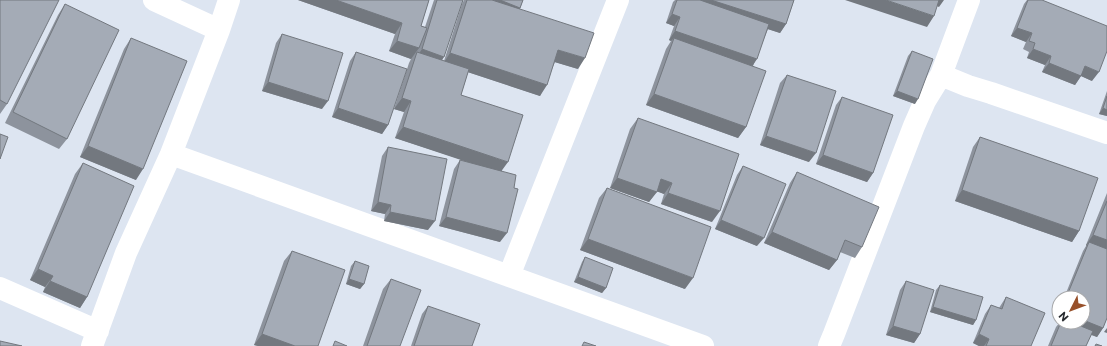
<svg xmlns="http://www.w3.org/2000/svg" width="1107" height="346" viewBox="0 0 1107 346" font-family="Commissioner,sans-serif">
  <rect width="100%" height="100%" fill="#dde5f1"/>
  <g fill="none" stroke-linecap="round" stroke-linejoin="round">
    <!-- minor -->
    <path stroke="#fff" stroke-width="22" d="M 154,0 L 219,30
      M 941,75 L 968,86 L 991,93 L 1107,133
      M 171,154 L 703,346
      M 509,276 L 618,0
      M 0,288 L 98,331
      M 92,346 L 126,253 L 171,154 L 219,30 L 229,0
      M 829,346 L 834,334 L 914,126 L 925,101 L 941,75 L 969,0"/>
  </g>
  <!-- wall -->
  <path fill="#8d939d" d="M 0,0 L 7,104 L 0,114 Z
    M 298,0 L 429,0 L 421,26 L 425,27 L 434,0 L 463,0 L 442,60 L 444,61 L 462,4 L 464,0 L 523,0 L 520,9 L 578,69 L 555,62 L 540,96 L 468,72 L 461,95 L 502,171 L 500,242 L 439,226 L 454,169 L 460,160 L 469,162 L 395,138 L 404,112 L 394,109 L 409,63 L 411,59 L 389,51 L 395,34 Z
    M 675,0 L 794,0 L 786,24 L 780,33 L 768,29 L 753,66 L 746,127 L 738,138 L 646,105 L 666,49 L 671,41 L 669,40 L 674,26 L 666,23 L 673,2 Z
    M 1027,0 L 1042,0 L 1092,81 L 1081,76 L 1075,85 L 1042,72 L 1045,65 L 1027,58 L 1029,52 L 1023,49 L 1026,42 L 1011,36 L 1024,4 Z
    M 65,4 L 67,139 L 59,149 L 5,123 L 58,15 Z
    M 282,34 L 322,109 L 262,91 L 276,43 Z
    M 131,38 L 136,180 L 80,157 L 124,49 Z
    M 912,51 L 915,104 L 893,96 L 908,56 Z
    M 356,52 L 388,125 L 382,134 L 332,117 L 350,61 Z
    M 787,75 L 809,162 L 760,145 L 780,83 Z
    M 1107,91 L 1107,116 L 1099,114 Z
    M 842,97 L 873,173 L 867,182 L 816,164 L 836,105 Z
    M 638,118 L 712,222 L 661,204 L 664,194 L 657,191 L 649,202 L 610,188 L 630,129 Z
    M 980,137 L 1079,231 L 1072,242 L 955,201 L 973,147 Z
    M 388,147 L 428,230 L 384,221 L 385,214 L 371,211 L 382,156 Z
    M 83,163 L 87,297 L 80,308 L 43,292 L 45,287 L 30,280 L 75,174 Z
    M 743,166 L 757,246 L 715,229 L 737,175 Z
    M 797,172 L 862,247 L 855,258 L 840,252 L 837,260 L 829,270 L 764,243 L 790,183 Z
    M 607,188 L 685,289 L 580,250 L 599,198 Z
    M 1107,193 L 1107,318 L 1103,328 L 1097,337 L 1091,335 L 1086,346 L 1048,346 L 1056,327 L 1060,322 L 1083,322 L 1083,298 L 1064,298 L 1083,251 L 1086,246 L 1086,245 Z
    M 292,251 L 318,346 L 258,346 L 254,345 L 284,261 Z
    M 585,257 L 606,288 L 602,293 L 574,282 L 582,262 Z
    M 355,261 L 364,284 L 360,289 L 346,284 L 351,266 Z
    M 391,279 L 400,346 L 363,346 L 383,289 Z
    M 906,281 L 920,334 L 914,343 L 886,335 L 900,290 Z
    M 940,285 L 976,320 L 973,325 L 930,312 L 936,290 Z
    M 1006,297 L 1031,346 L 979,346 L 973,343 L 985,314 L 991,305 L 999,308 Z
    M 428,306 L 472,346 L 411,346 L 422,314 Z
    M 1059,309 L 1059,321 L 1055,320 Z"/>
  <!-- shaded-wall -->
  <path fill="#73787f" d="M 298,0 L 336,0 L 402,23 L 395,34 Z
    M 483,0 L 500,0 L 520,8 L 517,13 Z
    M 685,0 L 711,0 L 786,24 L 780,33 L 684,2 Z
    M 845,0 L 886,0 L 934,16 L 927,27 Z
    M 937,0 L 944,0 L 939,7 L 934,5 Z
    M 672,14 L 680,17 L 674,26 L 666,23 Z
    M 1017,28 L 1032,33 L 1026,42 L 1011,36 Z
    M 675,31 L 757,59 L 751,68 L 674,38 L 671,41 L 669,40 Z
    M 397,41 L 419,48 L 411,59 L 389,51 Z
    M 422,49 L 444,57 L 438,66 L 416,58 Z
    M 1033,49 L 1051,56 L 1045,65 L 1027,58 Z
    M 558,50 L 585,58 L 578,69 L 551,61 Z
    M 450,53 L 547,85 L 540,96 L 443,64 Z
    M 1049,63 L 1085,66 L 1099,72 L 1092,81 L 1081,76 L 1075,85 L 1042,72 Z
    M 268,82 L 328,101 L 322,109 L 262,91 Z
    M 897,91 L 918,99 L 915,104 L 893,96 Z
    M 654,94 L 746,127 L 738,138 L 646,105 Z
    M 402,98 L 411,101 L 404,112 L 394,109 Z
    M 338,108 L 388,125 L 382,134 L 332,117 Z
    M 1103,108 L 1107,110 L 1107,116 L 1099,114 Z
    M 403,127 L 508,162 L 500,173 L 395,138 Z
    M 766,136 L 816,153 L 809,162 L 760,145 Z
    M 88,146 L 143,169 L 136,180 L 80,157 Z
    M 823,155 L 873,173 L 867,182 L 816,164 Z
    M 617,178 L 657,192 L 649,202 L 610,188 Z
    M 661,179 L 672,183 L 664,194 L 653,190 Z
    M 962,190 L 1079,231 L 1072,242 L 955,201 Z
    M 668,193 L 720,211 L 712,222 L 661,204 Z
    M 378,202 L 391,205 L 385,214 L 371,211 Z
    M 390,212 L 435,221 L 428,230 L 384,221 Z
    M 446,217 L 507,233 L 500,242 L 439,226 Z
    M 721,220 L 764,238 L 757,246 L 715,229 Z
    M 772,232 L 837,260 L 829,270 L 764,243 Z
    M 1093,235 L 1107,240 L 1107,254 L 1089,242 L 1086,246 L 1086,245 Z
    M 588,239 L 693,278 L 685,289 L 580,250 Z
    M 38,269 L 53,276 L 45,287 L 30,280 Z
    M 578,277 L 606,288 L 602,293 L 574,282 Z
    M 349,279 L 364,284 L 360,289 L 346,284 Z
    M 50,281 L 87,297 L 80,308 L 43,292 Z
    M 933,307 L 976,320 L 973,325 L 930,312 Z
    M 1059,314 L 1059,321 L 1055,320 Z
    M 1083,320 L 1103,328 L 1097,337 L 1061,322 L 1083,322 Z
    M 893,326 L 920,334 L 914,343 L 886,335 Z
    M 1107,328 L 1107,333 L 1104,332 Z
    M 262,334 L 295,346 L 258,346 L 254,345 Z
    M 979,334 L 989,339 L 984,346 L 979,346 L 973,343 Z"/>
  <!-- building -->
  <path fill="#a4abb6" stroke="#73787f" d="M 0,0 L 59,0 L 7,104 L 0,100 Z
    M 336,0 L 429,0 L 421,26 L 427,28 L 419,48 L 397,41 L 402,23 Z
    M 437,0 L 463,0 L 444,57 L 422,49 Z
    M 467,0 L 492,0 L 594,33 L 585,58 L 558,50 L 547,85 L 450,53 Z
    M 500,0 L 523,0 L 520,8 Z
    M 677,0 L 700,0 L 769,24 L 757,59 L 675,31 L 680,17 L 672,14 Z
    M 711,0 L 794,0 L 786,24 Z
    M 886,0 L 939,0 L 934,16 Z
    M 1028,0 L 1042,0 L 1107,26 L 1107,51 L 1099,72 L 1085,66 L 1081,76 L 1049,63 L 1051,56 L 1033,49 L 1035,43 L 1029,41 L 1032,33 L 1017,28 Z
    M 65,4 L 119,30 L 67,139 L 13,112 Z
    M 282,34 L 343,53 L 328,101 L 268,82 Z
    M 131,38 L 187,61 L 143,169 L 88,146 Z
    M 674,38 L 766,71 L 746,127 L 654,94 Z
    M 912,51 L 933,59 L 918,99 L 897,91 Z
    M 356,52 L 407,69 L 388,125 L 338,108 Z
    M 417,52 L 469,69 L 461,95 L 523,115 L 508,162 L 403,127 L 411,101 L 402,98 Z
    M 787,75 L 836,91 L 816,153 L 766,136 Z
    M 1107,96 L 1107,110 L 1103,108 Z
    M 842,97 L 893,115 L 873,173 L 823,155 Z
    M 638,118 L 739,154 L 720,211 L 668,193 L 672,183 L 661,179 L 657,192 L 617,178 Z
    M 0,134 L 8,137 L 0,159 Z
    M 980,137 L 1098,178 L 1079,231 L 962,190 Z
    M 388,147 L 447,159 L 435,221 L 390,212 L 391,205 L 378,202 Z
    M 460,160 L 516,175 L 514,188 L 518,189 L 507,233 L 446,217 Z
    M 83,163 L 134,186 L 87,297 L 50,281 L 53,276 L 38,269 Z
    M 743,166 L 786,184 L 764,238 L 721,220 Z
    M 797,172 L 879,207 L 862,247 L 845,240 L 837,260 L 772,232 Z
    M 607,188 L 711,227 L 693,278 L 588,239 Z
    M 1107,201 L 1107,240 L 1093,235 Z
    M 1089,242 L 1107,249 L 1107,318 L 1103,328 L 1083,320 L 1083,298 L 1066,298 Z
    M 292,251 L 345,270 L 318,346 L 295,346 L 262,334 Z
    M 585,257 L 613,268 L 606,288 L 578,277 Z
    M 355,261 L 369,266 L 364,284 L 349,279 Z
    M 391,279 L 421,290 L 400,346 L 367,346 Z
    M 906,281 L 934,290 L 920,334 L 893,326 Z
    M 940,285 L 983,297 L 976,320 L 933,307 Z
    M 1006,297 L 1045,313 L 1031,346 L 986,346 L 989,339 L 979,334 L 991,305 L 1002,309 Z
    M 428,306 L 480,324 L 472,346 L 414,346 Z
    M 1061,322 L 1071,322 L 1093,331 L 1086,346 L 1051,346 Z
    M 0,341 L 22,346 L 0,346 Z
    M 335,341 L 347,346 L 333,346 Z
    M 584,342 L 596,346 L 582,346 Z
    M 1096,344 L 1102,346 L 1095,346 Z"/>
  <!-- north arrow -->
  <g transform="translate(1071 310) rotate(228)"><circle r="19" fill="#ffffff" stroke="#a8a9ab"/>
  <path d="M0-3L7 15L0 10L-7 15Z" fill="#97502a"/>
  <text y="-6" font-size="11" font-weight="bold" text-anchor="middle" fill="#26292d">N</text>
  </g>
</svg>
